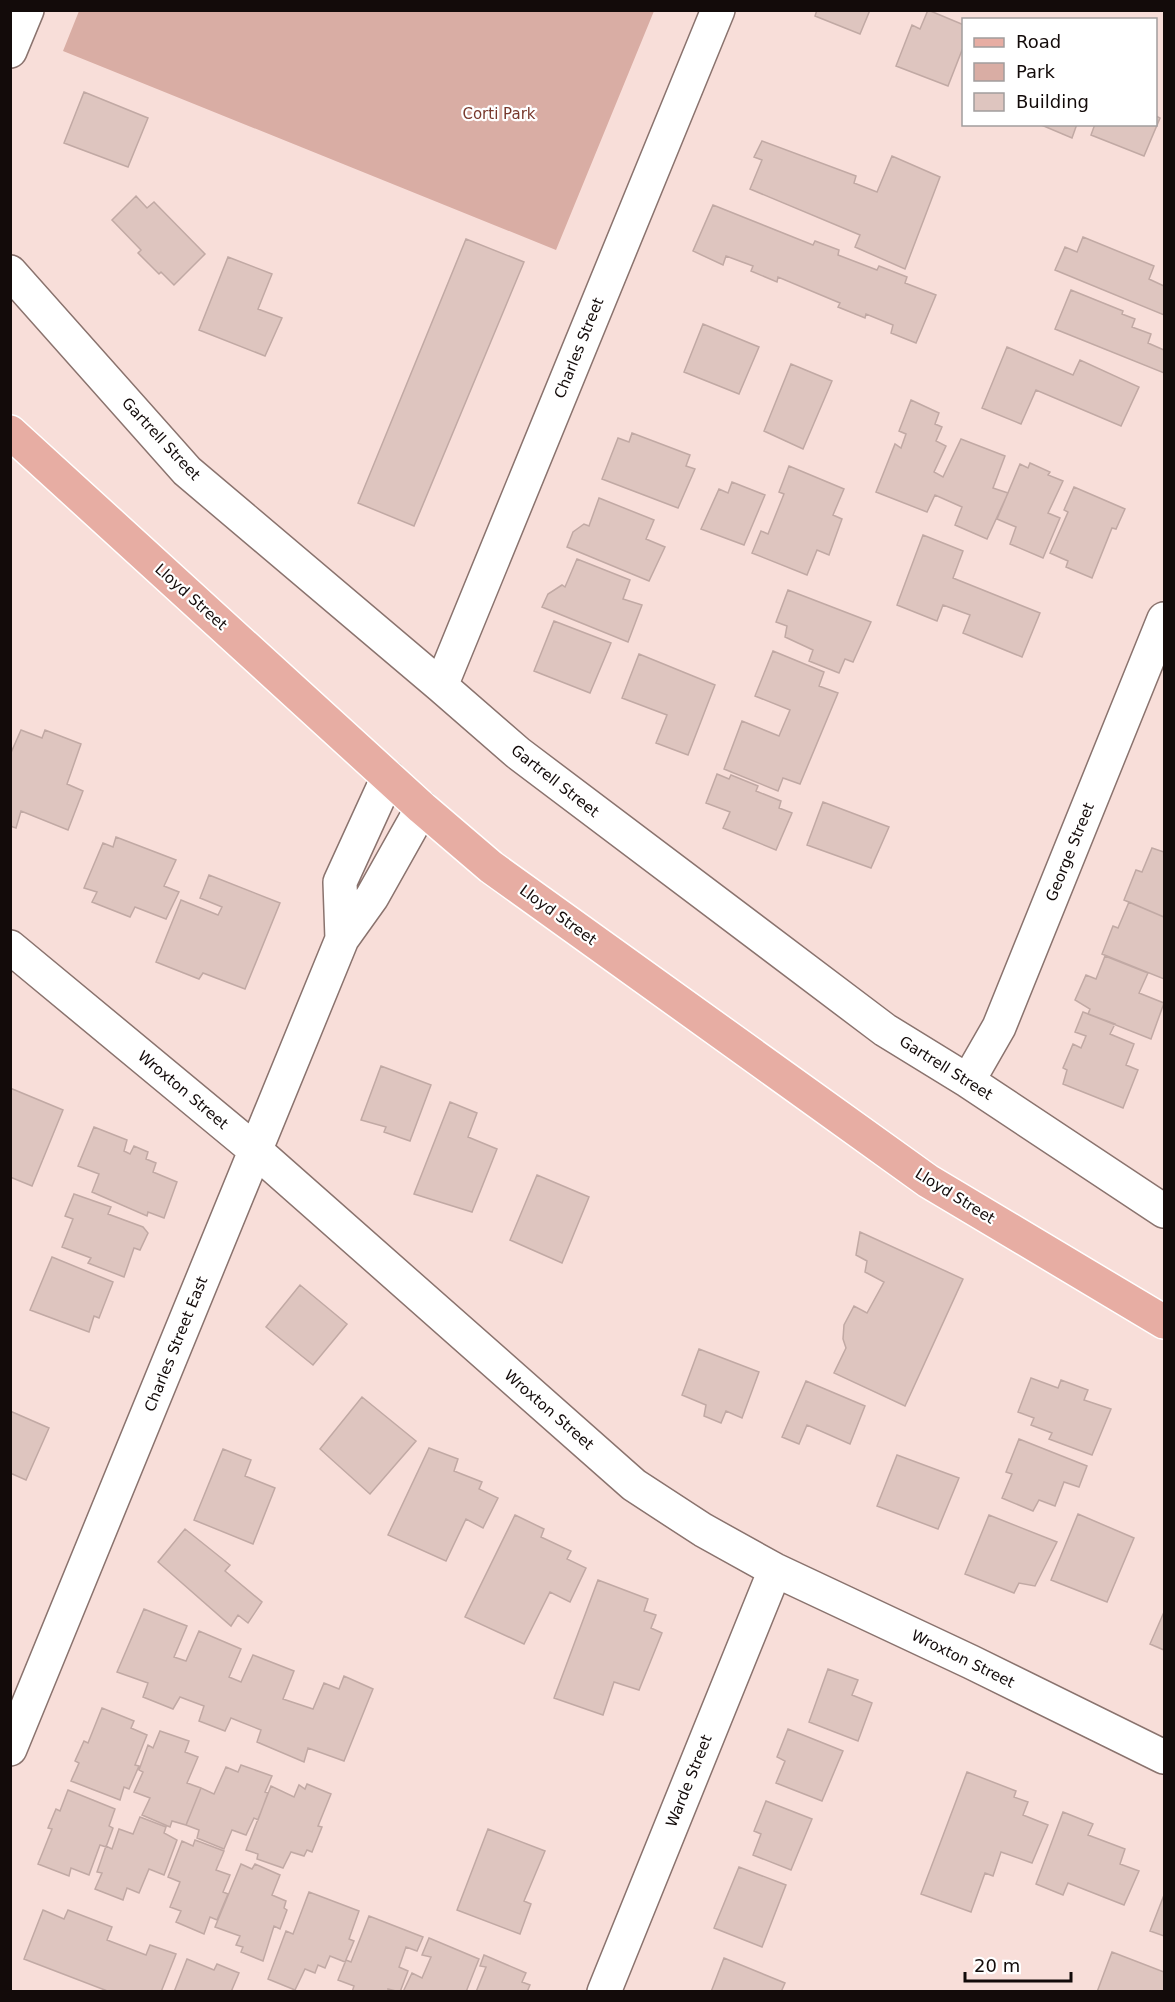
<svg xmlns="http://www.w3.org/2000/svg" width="1175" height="2002" viewBox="0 0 1175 2002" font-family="'DejaVu Sans',sans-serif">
  <rect width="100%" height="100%" fill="#f8ded9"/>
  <!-- green -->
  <path fill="#d9ada4" d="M 79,11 L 79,10 L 654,11 L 556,250 L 63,51 Z"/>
  <!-- building -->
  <path fill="#dec5bf" stroke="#c1a9a4" stroke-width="1.5" d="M 817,10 L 870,10 L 860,34 L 815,16 Z
    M 928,10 L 964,25 L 964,45 L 948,86 L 896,66 L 912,25 L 920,29 Z
    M 84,92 L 148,118 L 128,167 L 64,143 Z
    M 1156,116 L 1160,118 L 1144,156 L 1091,135 L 1095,124 L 1156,124 Z
    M 1039,124 L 1077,124 L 1072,138 Z
    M 762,141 L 856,176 L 854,183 L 877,192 L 892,156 L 940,177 L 905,269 L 855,247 L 860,235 L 750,189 L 762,160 L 754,157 Z
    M 136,196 L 147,208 L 154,202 L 205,254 L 174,285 L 161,272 L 159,274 L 138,253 L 141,250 L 112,220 Z
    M 713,205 L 813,245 L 815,241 L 839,250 L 838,255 L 877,270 L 879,266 L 907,277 L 905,283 L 936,295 L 916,343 L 891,333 L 893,325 L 866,314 L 865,318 L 838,307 L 840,303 L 778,277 L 777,282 L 751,271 L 753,266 L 726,256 L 723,265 L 693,251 Z
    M 1083,237 L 1154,266 L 1149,279 L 1164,286 L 1164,315 L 1055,270 L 1065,247 L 1077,252 Z
    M 466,239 L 524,262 L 414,526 L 358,503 Z
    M 228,257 L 272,274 L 258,309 L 282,318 L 265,356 L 199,330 Z
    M 1071,290 L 1123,311 L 1122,314 L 1135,319 L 1132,327 L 1151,334 L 1148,343 L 1164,350 L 1164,373 L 1055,329 Z
    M 703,324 L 759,347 L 739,394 L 684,372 Z
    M 1007,347 L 1073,375 L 1080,360 L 1139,387 L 1121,426 L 1036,390 L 1021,424 L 982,408 Z
    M 791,364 L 832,381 L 803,449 L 764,431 Z
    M 911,400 L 939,413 L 935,424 L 942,427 L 936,441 L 946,446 L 934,472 L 943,477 L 961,439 L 1005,456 L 993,488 L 1008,493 L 987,539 L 955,525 L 962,507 L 935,495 L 927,512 L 876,492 L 895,444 L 901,448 L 906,434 L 899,431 Z
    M 632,433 L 690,455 L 686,466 L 695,469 L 678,508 L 602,479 L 618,438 L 629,442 Z
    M 1030,463 L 1050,472 L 1048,475 L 1063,481 L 1048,513 L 1060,518 L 1043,558 L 1010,544 L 1016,527 L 997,519 L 1020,464 L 1028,468 Z
    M 789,466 L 844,489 L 833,515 L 842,519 L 829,555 L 817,550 L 807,575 L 752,553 L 761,531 L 768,534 L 784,494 L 779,492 Z
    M 732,482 L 765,495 L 744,545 L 701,529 L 719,489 L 728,493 Z
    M 1074,487 L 1125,509 L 1116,529 L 1112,528 L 1092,578 L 1066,567 L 1068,561 L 1050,553 L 1068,512 L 1064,510 Z
    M 599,498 L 654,520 L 646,539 L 665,547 L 649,581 L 567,547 L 573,532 L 584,524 L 589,526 Z
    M 923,535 L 963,551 L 953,578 L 1040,613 L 1022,657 L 963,633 L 970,615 L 943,605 L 937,621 L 897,605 Z
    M 577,559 L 630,580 L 623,599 L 642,605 L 628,642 L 542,607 L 548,594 L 562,585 L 565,587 Z
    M 788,590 L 871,622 L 853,662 L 845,659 L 839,673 L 809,661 L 813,650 L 785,637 L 787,626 L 776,622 Z
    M 554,621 L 611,643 L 590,693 L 534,671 Z
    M 773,651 L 824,672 L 819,686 L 838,693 L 800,784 L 783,778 L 778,791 L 724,769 L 742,721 L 779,736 L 790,710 L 755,696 Z
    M 639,654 L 715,685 L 688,755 L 656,743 L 667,715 L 622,698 Z
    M 21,730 L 42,738 L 45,730 L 81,744 L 67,784 L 83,791 L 68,830 L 21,811 L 16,828 L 10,826 L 10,755 Z
    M 717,774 L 729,779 L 731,775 L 758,786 L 756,791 L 781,801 L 779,808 L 792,813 L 776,850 L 723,828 L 730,812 L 706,803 Z
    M 823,802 L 889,827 L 871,868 L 807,845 Z
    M 116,837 L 176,860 L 164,886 L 179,892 L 166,919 L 135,907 L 130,917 L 92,902 L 97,892 L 84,888 L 103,843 L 113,847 Z
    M 1152,848 L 1164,852 L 1164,917 L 1124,900 L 1136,870 L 1142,872 Z
    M 209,875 L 280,903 L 245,989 L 203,973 L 199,979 L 156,962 L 181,900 L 218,915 L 222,907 L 200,898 Z
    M 1129,902 L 1164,917 L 1164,979 L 1102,954 L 1113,926 L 1118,928 Z
    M 1105,956 L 1148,973 L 1139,993 L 1164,1003 L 1151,1039 L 1088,1014 L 1090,1009 L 1075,1000 L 1086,975 L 1096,979 Z
    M 1083,1012 L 1115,1024 L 1110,1034 L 1134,1044 L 1126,1065 L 1138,1070 L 1123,1108 L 1063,1084 L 1067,1070 L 1063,1068 L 1073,1044 L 1081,1048 L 1086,1036 L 1075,1032 Z
    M 381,1066 L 431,1085 L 410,1141 L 384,1132 L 386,1127 L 361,1120 Z
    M 10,1088 L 63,1110 L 32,1186 L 10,1177 Z
    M 450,1102 L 477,1113 L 468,1137 L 497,1149 L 472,1212 L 414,1194 Z
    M 94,1127 L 127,1140 L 124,1151 L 130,1154 L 134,1146 L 148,1152 L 146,1159 L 156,1163 L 153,1172 L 177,1182 L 164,1218 L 148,1212 L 147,1216 L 92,1192 L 99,1174 L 78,1166 Z
    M 537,1175 L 589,1197 L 562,1263 L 510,1240 Z
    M 74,1194 L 111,1207 L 108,1214 L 143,1227 L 148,1233 L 140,1250 L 134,1248 L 124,1277 L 88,1263 L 91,1258 L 62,1247 L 73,1219 L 65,1216 Z
    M 860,1232 L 963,1279 L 905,1406 L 834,1373 L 846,1348 L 843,1339 L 844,1325 L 854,1306 L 867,1313 L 884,1282 L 865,1272 L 867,1261 L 856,1255 Z
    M 52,1257 L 113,1282 L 99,1318 L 94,1316 L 89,1332 L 30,1310 Z
    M 300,1285 L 347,1324 L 313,1365 L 266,1327 Z
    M 699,1349 L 759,1372 L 742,1418 L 726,1411 L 721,1423 L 704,1416 L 706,1405 L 682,1395 Z
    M 1031,1378 L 1058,1388 L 1061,1380 L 1088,1390 L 1084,1400 L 1111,1409 L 1092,1455 L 1049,1439 L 1052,1433 L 1031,1425 L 1034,1418 L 1018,1412 Z
    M 806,1381 L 865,1406 L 850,1444 L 807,1425 L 799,1444 L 782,1437 Z
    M 362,1397 L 416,1441 L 370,1494 L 320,1449 Z
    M 10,1411 L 49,1428 L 26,1480 L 10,1473 Z
    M 1019,1439 L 1087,1466 L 1079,1487 L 1064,1482 L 1055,1506 L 1039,1500 L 1033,1511 L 1002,1498 L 1012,1474 L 1006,1472 Z
    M 429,1448 L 458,1459 L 454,1471 L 482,1482 L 479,1489 L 498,1498 L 483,1528 L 466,1519 L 446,1561 L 388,1535 Z
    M 223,1449 L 251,1460 L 245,1476 L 275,1488 L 253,1544 L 194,1520 Z
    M 897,1455 L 959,1478 L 938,1529 L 877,1506 Z
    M 1078,1514 L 1134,1538 L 1107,1602 L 1051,1580 Z
    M 515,1515 L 544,1529 L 541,1537 L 571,1551 L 567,1559 L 586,1568 L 570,1602 L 550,1592 L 524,1644 L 465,1617 Z
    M 989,1515 L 1057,1542 L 1035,1586 L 1019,1583 L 1014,1593 L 965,1574 Z
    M 185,1529 L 230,1565 L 225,1571 L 262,1602 L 248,1623 L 238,1615 L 231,1626 L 158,1562 Z
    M 598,1580 L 648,1599 L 644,1611 L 656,1615 L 651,1628 L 662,1633 L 639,1690 L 614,1682 L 603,1715 L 554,1698 Z
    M 144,1609 L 187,1626 L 174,1657 L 186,1661 L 199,1631 L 241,1649 L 229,1677 L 241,1682 L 253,1655 L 294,1671 L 283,1699 L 313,1709 L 324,1683 L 339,1689 L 344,1676 L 373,1689 L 344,1761 L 308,1748 L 304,1762 L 257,1742 L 261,1730 L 231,1718 L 225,1731 L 199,1721 L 204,1706 L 180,1697 L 173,1709 L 143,1697 L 148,1683 L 117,1672 Z
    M 1164,1612 L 1164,1650 L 1150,1644 Z
    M 828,1669 L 858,1680 L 852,1695 L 872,1703 L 858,1741 L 809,1722 Z
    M 102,1708 L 134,1721 L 131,1728 L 147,1735 L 135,1765 L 139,1766 L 129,1789 L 124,1787 L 120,1800 L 71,1781 L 79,1763 L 75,1761 L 84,1741 L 88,1743 Z
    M 788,1729 L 843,1751 L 822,1801 L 776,1783 L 785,1761 L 777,1757 Z
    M 160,1731 L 189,1741 L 185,1752 L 198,1757 L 187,1783 L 201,1788 L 186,1825 L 172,1821 L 170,1827 L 142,1815 L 150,1798 L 134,1792 L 143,1772 L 139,1770 L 148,1745 L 153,1748 Z
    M 241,1765 L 272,1776 L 265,1792 L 268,1793 L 258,1820 L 254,1818 L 246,1835 L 232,1830 L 224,1849 L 197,1838 L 199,1830 L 186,1825 L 201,1788 L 214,1794 L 226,1767 L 238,1772 Z
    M 967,1772 L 1016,1791 L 1014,1797 L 1028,1802 L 1023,1815 L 1048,1825 L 1032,1863 L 1001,1852 L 993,1876 L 985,1873 L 971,1912 L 921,1894 Z
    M 307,1784 L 331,1794 L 318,1826 L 322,1827 L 312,1852 L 307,1850 L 304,1856 L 291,1852 L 283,1868 L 257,1859 L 258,1854 L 246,1850 L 271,1786 L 294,1797 L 299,1785 L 305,1789 Z
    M 68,1790 L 115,1809 L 109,1826 L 113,1828 L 106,1847 L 100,1845 L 89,1875 L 71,1868 L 69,1876 L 38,1864 L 52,1829 L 48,1828 L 56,1809 L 60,1811 Z
    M 766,1801 L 812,1819 L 791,1870 L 753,1855 L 761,1834 L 754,1831 Z
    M 1063,1812 L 1093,1824 L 1088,1835 L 1125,1849 L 1120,1864 L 1139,1871 L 1124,1905 L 1068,1883 L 1063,1895 L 1036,1884 Z
    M 140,1817 L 166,1827 L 164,1833 L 177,1840 L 164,1875 L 149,1869 L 139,1893 L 127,1888 L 123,1900 L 95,1889 L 102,1873 L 97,1872 L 106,1846 L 112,1849 L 119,1829 L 133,1834 Z
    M 488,1829 L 545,1851 L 524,1901 L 531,1904 L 520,1934 L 457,1910 Z
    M 195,1840 L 224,1851 L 216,1870 L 230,1875 L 223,1892 L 228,1894 L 217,1920 L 210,1917 L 204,1934 L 176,1922 L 181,1911 L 170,1907 L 180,1882 L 168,1877 L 182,1841 L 193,1846 Z
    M 241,1864 L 252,1869 L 255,1864 L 280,1875 L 272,1895 L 286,1901 L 284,1908 L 287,1910 L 280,1929 L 274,1926 L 263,1961 L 241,1952 L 243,1947 L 236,1945 L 240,1936 L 215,1927 Z
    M 739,1867 L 786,1885 L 762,1947 L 714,1928 Z
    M 309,1892 L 359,1911 L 349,1939 L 354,1941 L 345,1962 L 330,1956 L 325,1968 L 318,1965 L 315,1973 L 305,1969 L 295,1990 L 268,1979 L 286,1931 L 293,1934 Z
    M 1164,1895 L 1164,1936 L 1150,1931 Z
    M 43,1910 L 64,1919 L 68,1910 L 112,1927 L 107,1940 L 146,1955 L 150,1945 L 176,1954 L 161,1992 L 110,1992 L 24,1959 Z
    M 369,1916 L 423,1937 L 417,1951 L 406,1947 L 399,1967 L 408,1971 L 400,1992 L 388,1989 L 388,1992 L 352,1992 L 354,1986 L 338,1980 L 346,1960 L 351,1962 Z
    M 429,1938 L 479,1959 L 466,1992 L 403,1992 L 412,1973 L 422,1978 L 431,1957 L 422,1955 Z
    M 1112,1952 L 1164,1972 L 1164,1992 L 1097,1992 Z
    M 484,1955 L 526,1973 L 522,1982 L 530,1985 L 527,1992 L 476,1992 L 486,1967 L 480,1966 Z
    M 724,1958 L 785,1983 L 781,1992 L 711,1992 Z
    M 187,1959 L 214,1970 L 217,1964 L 239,1973 L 231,1992 L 174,1992 Z"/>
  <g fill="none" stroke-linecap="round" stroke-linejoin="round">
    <!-- street casing -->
    <g stroke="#8a736e" stroke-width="36">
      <path id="street" d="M 10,51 L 27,10
        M 10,272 L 187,471 L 441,686 L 518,753 L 885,1030 L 968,1081 L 1164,1211
        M 441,686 L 718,10
        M 342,939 L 340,882 L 388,777
        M 10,947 L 255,1150 L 634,1485 L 703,1530 L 775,1570 L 971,1662 L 1164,1757
        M 968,1081 L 999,1027 L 1164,619
        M 10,1749 L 342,939 L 372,897 L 422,808
        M 604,1992 L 775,1570"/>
    </g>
    <!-- primary casing -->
    <g stroke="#fff" stroke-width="36">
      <path id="primary" d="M 10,432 L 422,808 L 491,867 L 928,1181 L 1164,1322"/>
    </g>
    <!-- street -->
    <use href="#street" stroke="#fff" stroke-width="33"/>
    <!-- primary -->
    <use href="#primary" stroke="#e7ada3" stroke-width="33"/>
  </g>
  <g text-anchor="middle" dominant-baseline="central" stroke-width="4.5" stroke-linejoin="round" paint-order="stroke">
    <!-- park labels -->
    <g font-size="15" fill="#78382c" stroke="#fff">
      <text x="499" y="114">Corti Park</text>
    </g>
    <!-- street labels -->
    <g font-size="15" fill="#130b0a" stroke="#fff">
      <text transform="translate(579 348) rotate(-68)">Charles Street</text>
      <text transform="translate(161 439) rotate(47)">Gartrell Street</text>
      <text transform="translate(191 597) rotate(42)">Lloyd Street</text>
      <text transform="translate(555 781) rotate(38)">Gartrell Street</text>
      <text transform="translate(1070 852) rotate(-68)">George Street</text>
      <text transform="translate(558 915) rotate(36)">Lloyd Street</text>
      <text transform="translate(946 1068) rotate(32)">Gartrell Street</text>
      <text transform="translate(183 1090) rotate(40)">Wroxton Street</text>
      <text transform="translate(955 1196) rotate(32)">Lloyd Street</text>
      <text transform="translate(176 1344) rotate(-68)">Charles Street East</text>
      <text transform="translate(549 1410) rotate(41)">Wroxton Street</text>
      <text transform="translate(963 1659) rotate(26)">Wroxton Street</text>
      <text transform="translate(689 1781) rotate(-68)">Warde Street</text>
    </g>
  </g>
  <!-- border -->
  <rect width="1175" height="2002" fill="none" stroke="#130b0a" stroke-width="24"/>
  <!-- legend -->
  <rect x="962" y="18" width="195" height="108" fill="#ffffff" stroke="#a19d9d" stroke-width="1.5"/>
  <rect x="974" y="38" width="30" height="9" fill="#e7ada3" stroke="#a19d9d" stroke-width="1.5"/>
  <text x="1016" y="48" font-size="18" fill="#130b0a">Road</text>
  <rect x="974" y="63" width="30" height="18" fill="#d9ada4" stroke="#a19d9d" stroke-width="1.5"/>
  <text x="1016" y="78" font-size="18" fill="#130b0a">Park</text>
  <rect x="974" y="93" width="30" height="18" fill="#dec5bf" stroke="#a19d9d" stroke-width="1.5"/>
  <text x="1016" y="108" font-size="18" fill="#130b0a">Building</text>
  <!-- scale -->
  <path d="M965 1972v9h106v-9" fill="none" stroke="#130b0a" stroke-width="3"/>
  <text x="974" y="1972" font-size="18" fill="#130b0a" stroke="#ffffff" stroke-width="4.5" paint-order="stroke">20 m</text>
</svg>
